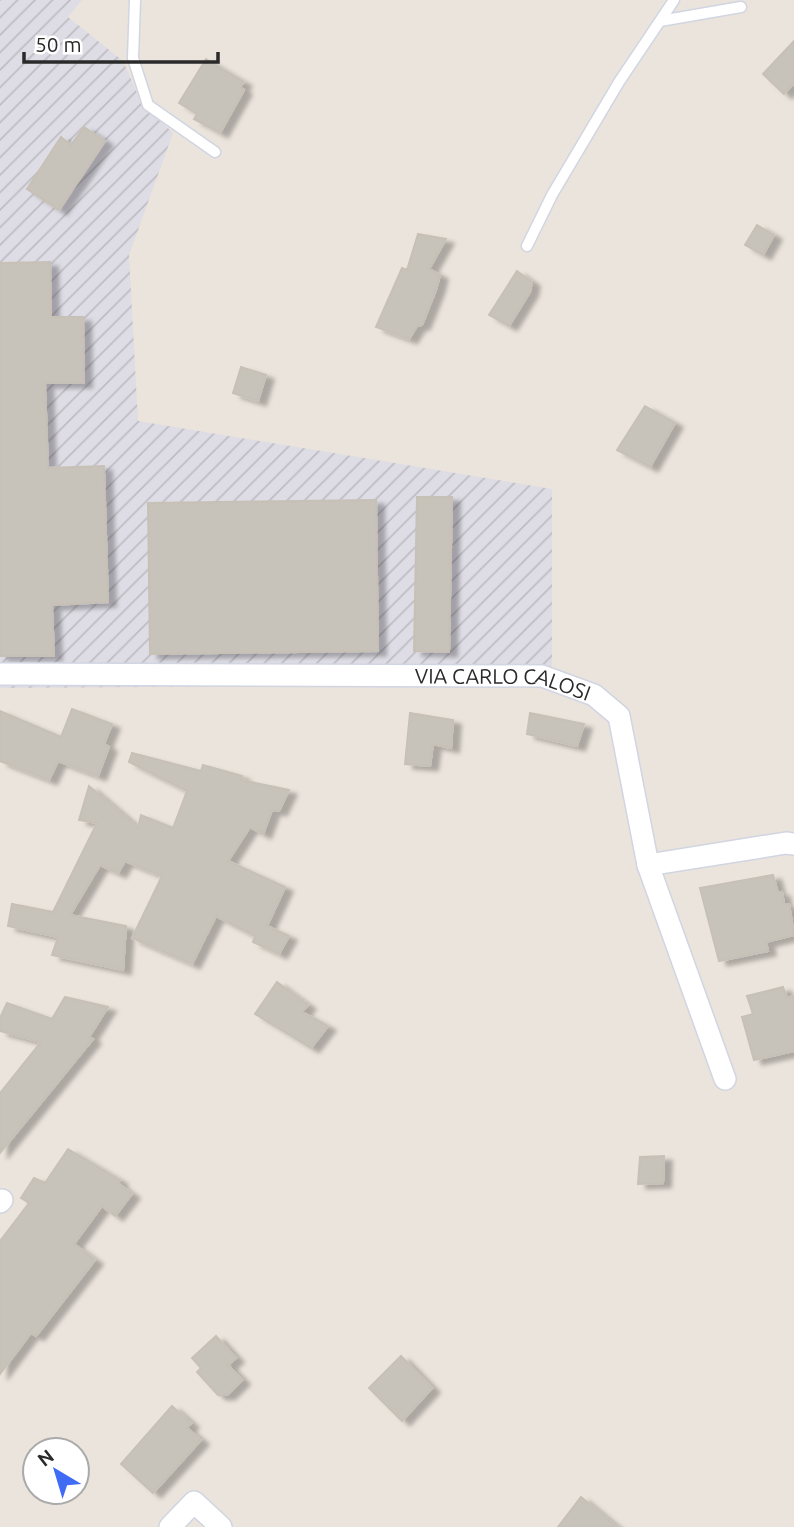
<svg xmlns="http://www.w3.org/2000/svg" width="794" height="1527" viewBox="0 0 794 1527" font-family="Ubuntu,sans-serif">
  <defs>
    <pattern id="industrial-furrows" width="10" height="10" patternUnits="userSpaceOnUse" patternTransform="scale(1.75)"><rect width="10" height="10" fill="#dedce4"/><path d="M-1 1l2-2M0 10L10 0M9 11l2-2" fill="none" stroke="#bfbdc4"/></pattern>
    <filter id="shadow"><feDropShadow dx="8" dy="4.5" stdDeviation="2" flood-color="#0004"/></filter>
  </defs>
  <rect width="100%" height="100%" fill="#ebe4dc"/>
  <!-- industrial -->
  <path fill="url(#industrial-furrows)" d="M 0,0 L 82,0 L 68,17 L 123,61 L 141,102 L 173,133 L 129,255 L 138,421 L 552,489 L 552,684 L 0,688 Z"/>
  <!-- building -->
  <path fill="#c7c2ba" stroke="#c7c0b6" stroke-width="2" filter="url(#shadow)" d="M 794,41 L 794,83 L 784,94 L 763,74 Z
    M 206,59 L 244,82 L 240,87 L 244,90 L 220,133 L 194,119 L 197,114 L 179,103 Z
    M 84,127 L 105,141 L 59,210 L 27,189 L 61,137 L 71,145 Z
    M 757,225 L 774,235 L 763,255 L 745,245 Z
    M 418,234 L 446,239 L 429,269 L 440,275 L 436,290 L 422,325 L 417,326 L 409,339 L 376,327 L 402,268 L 407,270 Z
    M 50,262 L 51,317 L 83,317 L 84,383 L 45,383 L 48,468 L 104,466 L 108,602 L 52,605 L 54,656 L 0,656 L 0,263 Z
    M 517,271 L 532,282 L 530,292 L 509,326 L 489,315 Z
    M 241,367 L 266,375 L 258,401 L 233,393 Z
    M 645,406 L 675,423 L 650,467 L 617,450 Z
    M 417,497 L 452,497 L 449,652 L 414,651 Z
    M 376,500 L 378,651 L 150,654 L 148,503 Z
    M 72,709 L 112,724 L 104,744 L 109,747 L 98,776 L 58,761 L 49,780 L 0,761 L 0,711 L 61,737 Z
    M 410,713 L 453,720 L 451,748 L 433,744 L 430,766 L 405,764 Z
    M 530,713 L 584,724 L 577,746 L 527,734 Z
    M 132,753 L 201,771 L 203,765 L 242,776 L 241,780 L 289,790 L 279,811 L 272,810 L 263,834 L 250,827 L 228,861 L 285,887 L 267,926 L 289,936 L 279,954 L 253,942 L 255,936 L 216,916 L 192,964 L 132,938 L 162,876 L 125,861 L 118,873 L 100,865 L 70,915 L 126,926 L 123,970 L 52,955 L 58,937 L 8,926 L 12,904 L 53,912 L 97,823 L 79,820 L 89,786 L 138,828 L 141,815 L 173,828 L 187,791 L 129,762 Z
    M 773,875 L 778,893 L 782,892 L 784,904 L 789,904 L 794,935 L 766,942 L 768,951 L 719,961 L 700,888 Z
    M 277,982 L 308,1005 L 302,1012 L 328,1026 L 311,1048 L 255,1014 Z
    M 783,987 L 787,998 L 794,996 L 794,1051 L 754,1060 L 742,1017 L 753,1014 L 747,996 Z
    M 65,997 L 108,1007 L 89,1037 L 93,1039 L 0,1153 L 0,1093 L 41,1042 L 0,1031 L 0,1018 L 7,1003 L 52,1019 Z
    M 68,1149 L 120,1180 L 118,1183 L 132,1194 L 115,1216 L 102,1206 L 74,1244 L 95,1260 L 36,1336 L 31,1333 L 0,1374 L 0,1241 L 29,1203 L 21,1198 L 34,1178 L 45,1183 Z
    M 664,1156 L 663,1183 L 638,1184 L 640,1157 Z
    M 216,1336 L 236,1358 L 228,1365 L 242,1380 L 227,1395 L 218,1395 L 197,1372 L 201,1368 L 192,1358 Z
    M 401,1356 L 432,1388 L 402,1421 L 369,1388 Z
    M 172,1406 L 191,1423 L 187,1428 L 201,1440 L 153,1493 L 121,1464 Z
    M 581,1497 L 617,1527 L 558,1527 Z"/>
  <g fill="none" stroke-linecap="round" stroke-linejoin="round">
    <!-- lane casing -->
    <g stroke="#d1d5e2" stroke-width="13">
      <path id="lane" d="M 135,0 L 133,58 L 148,105 L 215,152
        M 660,21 L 741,7
        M 527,246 L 552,195 L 619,82 L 674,0"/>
    </g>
    <!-- street casing -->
    <g stroke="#d1d5e2" stroke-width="24">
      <g id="street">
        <path id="s1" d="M 0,674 L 542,676 L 594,695 L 619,716 L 648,865 L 725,1079"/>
        <path d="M 648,865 L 786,843 L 794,844"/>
        <path d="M 0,1202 L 2,1200"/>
        <path d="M 170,1527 L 194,1502 L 221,1527"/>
      </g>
    </g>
    <!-- lane -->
    <use href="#lane" stroke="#fff" stroke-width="10"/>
    <!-- street -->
    <use href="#street" stroke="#fff" stroke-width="21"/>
  </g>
  <g text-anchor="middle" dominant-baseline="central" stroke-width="7" stroke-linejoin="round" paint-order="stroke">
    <!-- street labels -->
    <g font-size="21" fill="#2a2a2a" stroke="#fff">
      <text stroke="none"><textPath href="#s1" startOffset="504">VIA CARLO CALOSI</textPath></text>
    </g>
  </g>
  <!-- north arrow -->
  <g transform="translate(56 1471) rotate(322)"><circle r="33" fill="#ffffff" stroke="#aaaaaa" stroke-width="2"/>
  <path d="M0-5L12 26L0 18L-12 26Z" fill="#406bf4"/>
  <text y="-10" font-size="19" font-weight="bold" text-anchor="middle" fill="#2a2a2a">N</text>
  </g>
  <!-- scale -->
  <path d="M24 52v10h194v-10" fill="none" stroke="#2a2a2a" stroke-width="3.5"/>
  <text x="35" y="52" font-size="21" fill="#2a2a2a" stroke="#ffffff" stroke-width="5" paint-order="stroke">50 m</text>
</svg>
